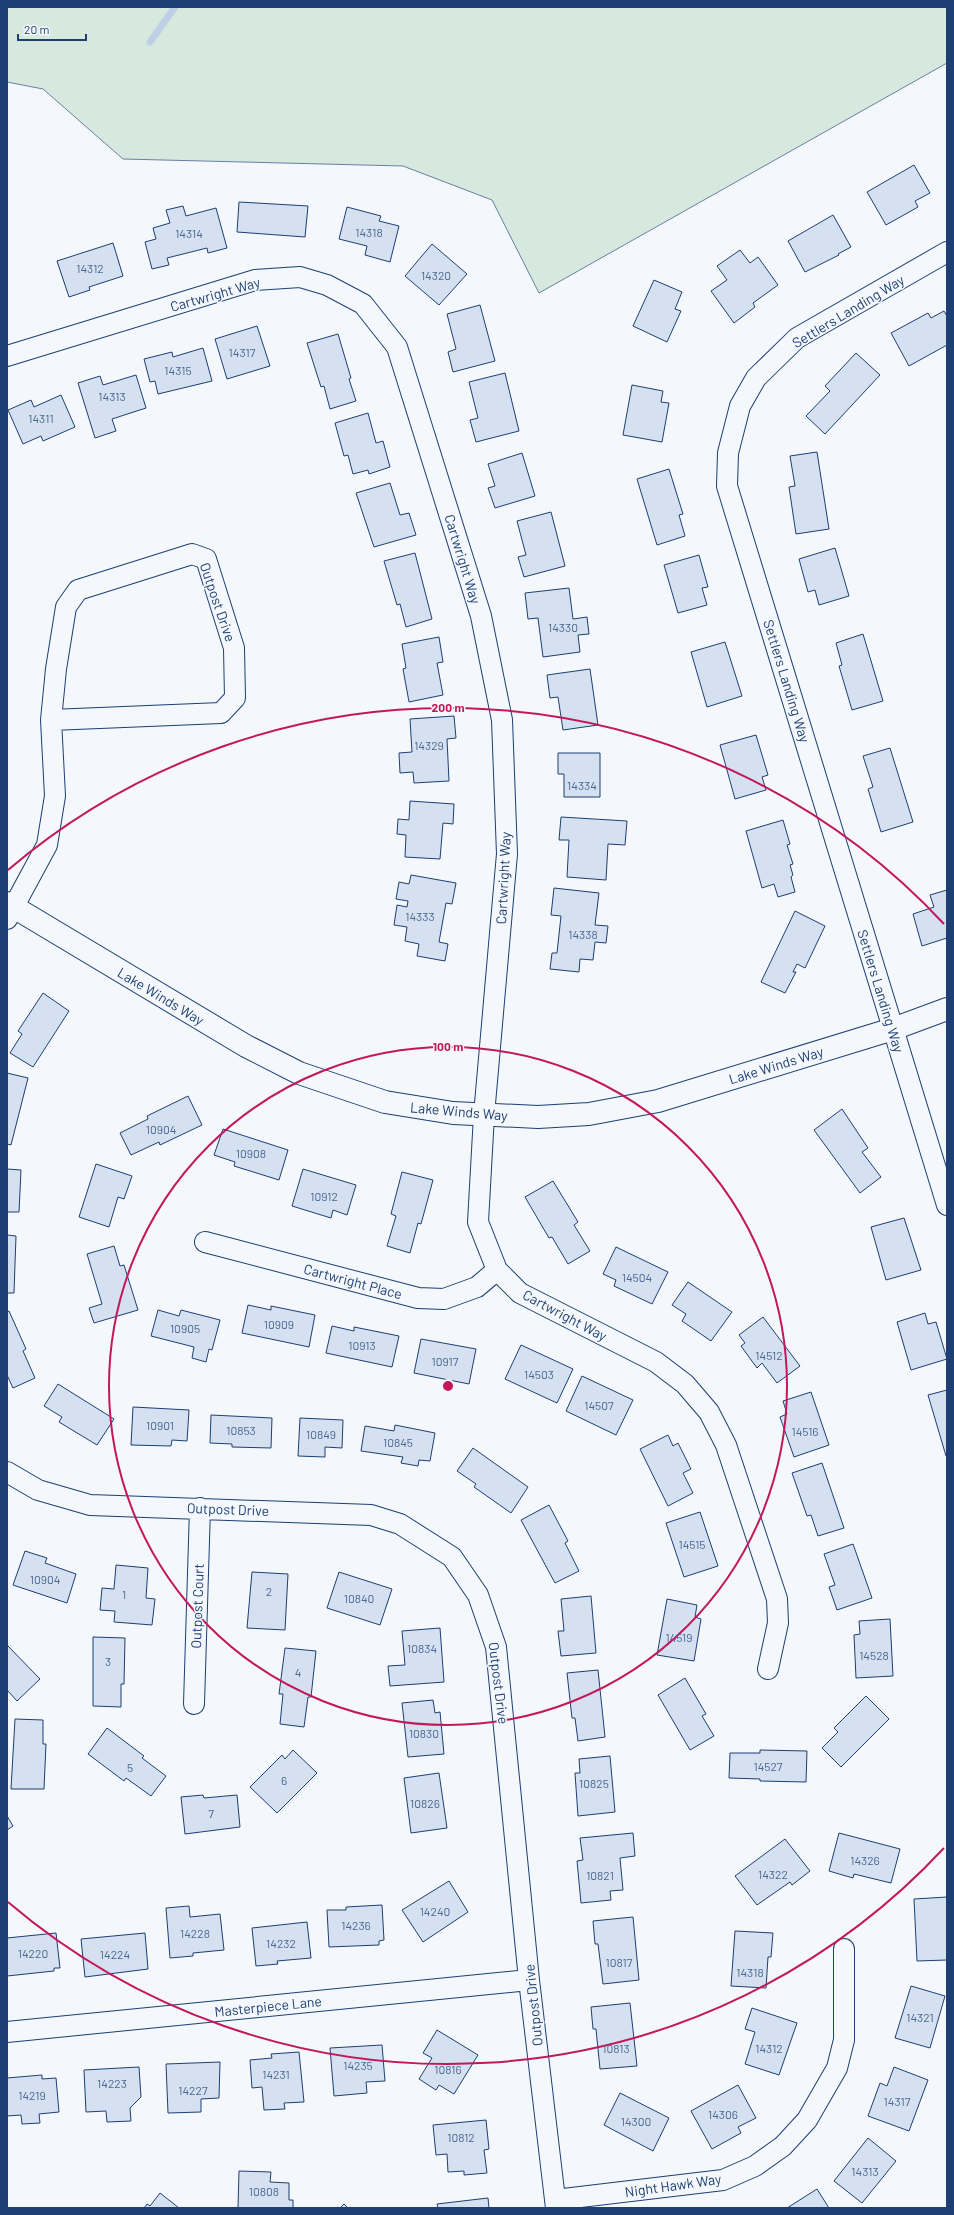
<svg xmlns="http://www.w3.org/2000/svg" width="954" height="2215" viewBox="0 0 954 2215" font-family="Barlow,sans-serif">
  <rect width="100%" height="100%" fill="#f4f7fb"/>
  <!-- green -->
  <path fill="#d7e8df" stroke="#687fa3" d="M 7,7 L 947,7 L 947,63 L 539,293 L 492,200 L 403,166 L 123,159 L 43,89 L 7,82 Z"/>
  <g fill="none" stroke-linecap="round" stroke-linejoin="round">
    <!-- stream -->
    <path stroke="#bed0e5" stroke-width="7" d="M 150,42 L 175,7"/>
  </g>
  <!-- building -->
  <path fill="#d5e0f0" stroke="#1d3f73" d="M 914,165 L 930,193 L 915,201 L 918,207 L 886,225 L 867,192 Z
    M 239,202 L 308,206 L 305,237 L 237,232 Z
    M 183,206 L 186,216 L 216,208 L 227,248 L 208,253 L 207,248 L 167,258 L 169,265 L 152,269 L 145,242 L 156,239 L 153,228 L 170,223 L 166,210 Z
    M 347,207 L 381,216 L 379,221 L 399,226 L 390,262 L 365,255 L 367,246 L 339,239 Z
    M 833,215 L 851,247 L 838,254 L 839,255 L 805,272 L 788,241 Z
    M 113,243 L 123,276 L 89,287 L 90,290 L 69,297 L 57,261 Z
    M 432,244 L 467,274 L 439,305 L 405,276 Z
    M 740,250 L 750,263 L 758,257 L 778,285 L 753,303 L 755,307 L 734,323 L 711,291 L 727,280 L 717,266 Z
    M 654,280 L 682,292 L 675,309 L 681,311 L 667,342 L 633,326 Z
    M 480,305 L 495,361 L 453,372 L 448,352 L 456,349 L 447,314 Z
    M 944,311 L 947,316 L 947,345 L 909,366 L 891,333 L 928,313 L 931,318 Z
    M 257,326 L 270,366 L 227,379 L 215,339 Z
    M 338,334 L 351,378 L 349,379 L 356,401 L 330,409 L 324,386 L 321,387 L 307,343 Z
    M 203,348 L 212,381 L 158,394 L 155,381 L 150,382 L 144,359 L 172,352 L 173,357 Z
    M 856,353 L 880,375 L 825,434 L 806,416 L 830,391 L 825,386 Z
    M 505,373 L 519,431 L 476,442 L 470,420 L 478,418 L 469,382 Z
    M 136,375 L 146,408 L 112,419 L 116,431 L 95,438 L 78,383 L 100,376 L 103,385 Z
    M 632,385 L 663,391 L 661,402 L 669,403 L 662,442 L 623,435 Z
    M 61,395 L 75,427 L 43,441 L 41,436 L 23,444 L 8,410 L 31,400 L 34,407 Z
    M 368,413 L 376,443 L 383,441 L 390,467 L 369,474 L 368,470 L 353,474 L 348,455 L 344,456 L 335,423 Z
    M 817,452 L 829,529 L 796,534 L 789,487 L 795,486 L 790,456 Z
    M 522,453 L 535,496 L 495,508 L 488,488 L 495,486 L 488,464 Z
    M 669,469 L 683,514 L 679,515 L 685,536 L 657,545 L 637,479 Z
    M 390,483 L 400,515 L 409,513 L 416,535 L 374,547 L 356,493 Z
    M 551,512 L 565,566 L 524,577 L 518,557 L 526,555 L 517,521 Z
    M 835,548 L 849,596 L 819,605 L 815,590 L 808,592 L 799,559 Z
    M 415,553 L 432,619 L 406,627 L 400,604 L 397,605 L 384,561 Z
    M 699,555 L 708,587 L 702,588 L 707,605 L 678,613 L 664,565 Z
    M 569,588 L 573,619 L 587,617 L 589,634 L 578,635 L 580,652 L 543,657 L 538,618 L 528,619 L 525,593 Z
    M 863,634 L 883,701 L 852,710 L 839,666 L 842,665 L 836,643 Z
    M 439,637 L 443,662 L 437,663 L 443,695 L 409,702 L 403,669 L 406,668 L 402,644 Z
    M 725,642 L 742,696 L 707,707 L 691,652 Z
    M 590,669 L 598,725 L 563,730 L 558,697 L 550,698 L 547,675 Z
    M 454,716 L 456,738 L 447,739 L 449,781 L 414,783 L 413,772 L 400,773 L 399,753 L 412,752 L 410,719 Z
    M 756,735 L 768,775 L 762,777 L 766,790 L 735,799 L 720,745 Z
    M 890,748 L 913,822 L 881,832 L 868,789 L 873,787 L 863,756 Z
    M 558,753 L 600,753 L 600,797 L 564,797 L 564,774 L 558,774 Z
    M 410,801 L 454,804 L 453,824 L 443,823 L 440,859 L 405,857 L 406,835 L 397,834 L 398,819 L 409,820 Z
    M 561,817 L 627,821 L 625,845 L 608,844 L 606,880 L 567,877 L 569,840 L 559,840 Z
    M 783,820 L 790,844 L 787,845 L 793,864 L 790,865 L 793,875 L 791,877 L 795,892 L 778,897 L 774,884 L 762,888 L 746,831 Z
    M 411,875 L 456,883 L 452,904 L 446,903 L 439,942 L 448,944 L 445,961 L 417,956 L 419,944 L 405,941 L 407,927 L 394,925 L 397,905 L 407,907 L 408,901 L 396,899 L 399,882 L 409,884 Z
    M 554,888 L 599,893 L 595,925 L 608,926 L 606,943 L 595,942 L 593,960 L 580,959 L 579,972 L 550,969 L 552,953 L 557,953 L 561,916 L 551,915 Z
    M 947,890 L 947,938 L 922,946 L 913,914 L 934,907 L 930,895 Z
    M 795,911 L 825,926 L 805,968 L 797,964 L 793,972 L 796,972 L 785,993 L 761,982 Z
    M 43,993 L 69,1011 L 33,1067 L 10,1053 L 22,1034 L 18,1031 Z
    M 7,1073 L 28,1078 L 11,1145 L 7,1144 Z
    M 188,1096 L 202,1125 L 160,1145 L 159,1142 L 131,1155 L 120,1133 L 148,1119 L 147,1116 Z
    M 842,1109 L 868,1148 L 862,1152 L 881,1177 L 860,1193 L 814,1130 Z
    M 223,1129 L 288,1150 L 279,1180 L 234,1166 L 235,1162 L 214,1155 Z
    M 96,1164 L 132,1176 L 124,1199 L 118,1197 L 109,1227 L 79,1217 Z
    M 7,1169 L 21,1170 L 19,1212 L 7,1212 Z
    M 303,1169 L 356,1185 L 347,1215 L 333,1210 L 331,1218 L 292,1206 Z
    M 402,1172 L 433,1180 L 421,1224 L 418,1223 L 410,1253 L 387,1246 L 396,1216 L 391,1214 Z
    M 553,1181 L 578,1222 L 574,1225 L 590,1251 L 568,1264 L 552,1237 L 549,1238 L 525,1197 Z
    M 904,1218 L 921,1270 L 886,1280 L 871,1227 Z
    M 7,1235 L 16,1236 L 14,1293 L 7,1293 Z
    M 114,1246 L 120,1266 L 124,1265 L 138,1310 L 94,1323 L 89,1308 L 102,1304 L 87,1254 Z
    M 616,1247 L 668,1272 L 652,1304 L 614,1286 L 616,1280 L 603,1274 Z
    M 688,1282 L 732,1312 L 711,1341 L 682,1321 L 686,1314 L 672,1305 Z
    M 248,1305 L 271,1310 L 271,1306 L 315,1315 L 309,1347 L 242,1333 Z
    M 158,1310 L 179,1316 L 181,1310 L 220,1320 L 212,1350 L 209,1349 L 206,1362 L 192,1358 L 194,1347 L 151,1336 Z
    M 9,1311 L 26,1349 L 23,1351 L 35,1378 L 13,1388 L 7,1375 L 7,1312 Z
    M 925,1313 L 928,1324 L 936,1322 L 947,1359 L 911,1370 L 897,1322 Z
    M 763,1317 L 800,1366 L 777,1383 L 762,1363 L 757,1368 L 741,1346 L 745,1343 L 739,1335 Z
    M 332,1326 L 354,1331 L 354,1327 L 399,1336 L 392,1367 L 326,1353 Z
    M 421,1339 L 476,1349 L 469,1384 L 414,1373 Z
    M 521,1345 L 573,1369 L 557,1403 L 505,1379 Z
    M 582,1376 L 633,1400 L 616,1435 L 566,1411 Z
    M 58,1384 L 114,1419 L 97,1445 L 59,1422 L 62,1417 L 44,1406 Z
    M 947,1390 L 947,1456 L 946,1456 L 928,1395 Z
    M 811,1392 L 829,1445 L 794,1457 L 780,1417 L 787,1414 L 783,1401 Z
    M 133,1407 L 189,1410 L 187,1441 L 172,1440 L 171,1446 L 131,1445 Z
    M 211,1415 L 272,1418 L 271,1448 L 232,1447 L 232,1444 L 210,1443 Z
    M 300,1418 L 343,1420 L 342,1448 L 325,1447 L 325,1457 L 298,1456 Z
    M 395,1425 L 435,1433 L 430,1461 L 419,1460 L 418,1466 L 401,1463 L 403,1457 L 361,1451 L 365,1426 L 394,1431 Z
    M 668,1435 L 673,1446 L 678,1443 L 691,1469 L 683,1473 L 693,1493 L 668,1506 L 640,1449 Z
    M 473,1448 L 528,1487 L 511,1513 L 474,1487 L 476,1484 L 457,1471 Z
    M 822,1463 L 844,1528 L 818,1536 L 811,1515 L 807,1516 L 792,1473 Z
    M 549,1505 L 568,1541 L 565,1543 L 579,1571 L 555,1583 L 521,1520 Z
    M 700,1512 L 718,1566 L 684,1577 L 666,1523 Z
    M 853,1544 L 872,1598 L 837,1610 L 829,1587 L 835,1585 L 824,1554 Z
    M 25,1551 L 47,1558 L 45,1563 L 76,1574 L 67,1603 L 13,1585 Z
    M 116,1565 L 148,1568 L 146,1598 L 155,1599 L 152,1625 L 114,1622 L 115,1611 L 100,1610 L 102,1588 L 114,1589 Z
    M 252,1572 L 288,1574 L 285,1630 L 247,1628 Z
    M 339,1572 L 392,1589 L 380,1625 L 327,1608 Z
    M 591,1596 L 596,1653 L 561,1656 L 558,1631 L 564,1631 L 561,1599 Z
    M 667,1599 L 697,1605 L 695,1617 L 701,1619 L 694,1661 L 657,1655 Z
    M 890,1619 L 893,1676 L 856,1678 L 854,1635 L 860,1634 L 859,1621 Z
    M 440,1628 L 444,1682 L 390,1686 L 388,1666 L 405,1665 L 402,1631 Z
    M 93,1637 L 125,1638 L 124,1684 L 121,1684 L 121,1707 L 93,1706 Z
    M 7,1645 L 40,1679 L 17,1701 L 7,1690 Z
    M 285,1648 L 316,1651 L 311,1697 L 308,1697 L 304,1727 L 280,1724 L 283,1694 L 279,1694 Z
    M 598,1670 L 605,1737 L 578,1741 L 575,1718 L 572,1718 L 567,1673 Z
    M 685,1678 L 706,1714 L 702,1716 L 714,1736 L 690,1750 L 658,1695 Z
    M 866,1696 L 889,1719 L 841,1767 L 822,1748 L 838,1732 L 834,1728 Z
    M 433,1700 L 435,1713 L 440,1712 L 444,1754 L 408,1757 L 402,1703 Z
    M 15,1719 L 43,1720 L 43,1744 L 46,1744 L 44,1789 L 11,1789 Z
    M 107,1728 L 144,1756 L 142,1758 L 166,1776 L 151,1796 L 126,1778 L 124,1781 L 88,1754 Z
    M 293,1750 L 317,1773 L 277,1813 L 250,1787 L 282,1755 L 285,1759 Z
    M 760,1750 L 807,1751 L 806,1782 L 760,1781 L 760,1779 L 729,1778 L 730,1753 L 760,1753 Z
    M 610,1756 L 615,1812 L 578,1816 L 575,1773 L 580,1773 L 579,1759 Z
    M 439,1773 L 447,1828 L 411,1833 L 404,1778 Z
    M 203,1795 L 204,1798 L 237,1795 L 240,1827 L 185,1834 L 181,1797 Z
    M 7,1816 L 13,1826 L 7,1830 Z
    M 633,1833 L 635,1856 L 620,1858 L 623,1890 L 610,1891 L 611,1900 L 581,1903 L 577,1861 L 583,1860 L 580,1838 Z
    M 839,1833 L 900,1849 L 891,1883 L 854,1874 L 853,1878 L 829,1871 Z
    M 785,1839 L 810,1871 L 792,1885 L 790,1882 L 757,1905 L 735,1876 Z
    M 449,1881 L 468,1912 L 423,1942 L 402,1910 Z
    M 947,1897 L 947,1960 L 917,1961 L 914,1899 Z
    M 382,1905 L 384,1940 L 379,1941 L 379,1945 L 329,1947 L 327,1910 L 346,1910 L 346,1907 Z
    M 189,1906 L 190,1917 L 220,1914 L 224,1950 L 193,1953 L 193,1956 L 170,1958 L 166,1908 Z
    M 633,1917 L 639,1980 L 603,1984 L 598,1944 L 595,1944 L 593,1921 Z
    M 307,1922 L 311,1958 L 277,1961 L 278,1964 L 256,1966 L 252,1928 Z
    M 735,1931 L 773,1933 L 771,1957 L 768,1957 L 766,1988 L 731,1986 Z
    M 56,1933 L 60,1968 L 54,1968 L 54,1971 L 7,1976 L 7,1938 Z
    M 145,1933 L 148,1969 L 85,1977 L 81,1939 Z
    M 911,1986 L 945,1996 L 930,2048 L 895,2038 Z
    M 630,2003 L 637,2066 L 600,2069 L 596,2029 L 593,2029 L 591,2007 Z
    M 752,2008 L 797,2023 L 779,2075 L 745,2064 L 755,2032 L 745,2029 Z
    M 437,2030 L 478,2055 L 454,2094 L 439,2085 L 436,2090 L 419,2079 L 432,2058 L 423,2053 Z
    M 382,2045 L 385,2081 L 366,2082 L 367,2093 L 334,2096 L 330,2048 Z
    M 299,2052 L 304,2102 L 284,2103 L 285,2109 L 264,2110 L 262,2087 L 252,2088 L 250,2060 L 272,2058 L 271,2054 Z
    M 220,2062 L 219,2098 L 201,2099 L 201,2112 L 168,2113 L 166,2064 Z
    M 139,2067 L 141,2097 L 130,2108 L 131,2121 L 107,2122 L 106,2111 L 86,2112 L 84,2070 Z
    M 894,2067 L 928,2080 L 909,2131 L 868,2116 L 880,2083 L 887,2086 Z
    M 42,2075 L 42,2079 L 56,2078 L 59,2112 L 39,2114 L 40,2123 L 22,2124 L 21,2115 L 7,2116 L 7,2078 Z
    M 738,2085 L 756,2118 L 738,2127 L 741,2133 L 712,2149 L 691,2111 Z
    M 620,2093 L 669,2118 L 653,2151 L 604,2125 Z
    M 486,2120 L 489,2149 L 484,2150 L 487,2173 L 464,2175 L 464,2171 L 448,2172 L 447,2154 L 436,2155 L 433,2125 Z
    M 868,2138 L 896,2161 L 862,2203 L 834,2181 Z
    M 239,2171 L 271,2172 L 270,2182 L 289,2183 L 289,2200 L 293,2200 L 293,2208 L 238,2208 Z
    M 817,2189 L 829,2208 L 787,2208 Z
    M 160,2193 L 179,2208 L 144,2208 L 147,2204 L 150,2206 Z
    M 488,2198 L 489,2208 L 438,2208 L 437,2204 Z
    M 344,2204 L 348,2208 L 340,2208 Z"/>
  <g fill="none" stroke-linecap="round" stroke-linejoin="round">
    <!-- minor casing -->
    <g stroke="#1d3f73" stroke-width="22">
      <path id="minor" d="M 947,252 L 797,338 L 756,378 L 740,406 L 728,453 L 727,486 L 947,1205
        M 7,356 L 255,280 L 300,277 L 327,285 L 363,304 L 397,347 L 481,616 L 502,720 L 507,854 L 484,1115 L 478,1222 L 497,1270 L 520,1293 L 656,1362 L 685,1384 L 709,1412 L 726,1445 L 777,1599 L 778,1623 L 768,1669
        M 7,919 L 47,845 L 55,796 L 51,720 L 56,669 L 66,607 L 78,590 L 192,554 L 206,559 L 234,648 L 235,698 L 221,713 L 51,720
        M 205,1242 L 418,1298 L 444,1299 L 477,1287 L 497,1270
        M 7,1472 L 38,1490 L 90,1505 L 371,1515 L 400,1524 L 452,1557 L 478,1595 L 496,1647 L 529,1980 L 556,2208
        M 194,1704 L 200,1508
        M 7,2032 L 529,1980
        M 555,2200 L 723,2180 L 755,2166 L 783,2146 L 807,2120 L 837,2068 L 844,2040 L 844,1949"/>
    </g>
    <!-- tertiary casing -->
    <g stroke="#1d3f73" stroke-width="24">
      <path id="tertiary" d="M 7,903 L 246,1046 L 299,1073 L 385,1102 L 453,1113 L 538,1117 L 589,1114 L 658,1101 L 893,1029 L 947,1009"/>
    </g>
    <!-- minor -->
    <use href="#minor" stroke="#f4f7fb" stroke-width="20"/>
    <!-- tertiary -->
    <use href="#tertiary" stroke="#f4f7fb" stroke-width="22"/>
  </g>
  <!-- distance rings -->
  <g fill="none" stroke="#c2185b" stroke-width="2">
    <circle cx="448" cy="1386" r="339"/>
    <path d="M944 1848A678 678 0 0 1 8 1902M8 870A678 678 0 0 1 944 924"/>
  </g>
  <g text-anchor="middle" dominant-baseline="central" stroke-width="3" stroke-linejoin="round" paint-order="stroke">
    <!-- number labels -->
    <g font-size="12" fill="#4b6792">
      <text x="369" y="232">14318</text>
      <text x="189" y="233">14314</text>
      <text x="90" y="268">14312</text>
      <text x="436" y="275">14320</text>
      <text x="242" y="352">14317</text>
      <text x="178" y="370">14315</text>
      <text x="112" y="396">14313</text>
      <text x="41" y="418">14311</text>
      <text x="563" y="627">14330</text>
      <text x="429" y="745">14329</text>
      <text x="582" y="785">14334</text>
      <text x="420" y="916">14333</text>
      <text x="583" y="934">14338</text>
      <text x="161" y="1129">10904</text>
      <text x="251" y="1153">10908</text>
      <text x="324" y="1196">10912</text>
      <text x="637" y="1277">14504</text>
      <text x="279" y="1324">10909</text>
      <text x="185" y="1328">10905</text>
      <text x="362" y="1345">10913</text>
      <text x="769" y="1355">14512</text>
      <text x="445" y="1361">10917</text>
      <text x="539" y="1374">14503</text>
      <text x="599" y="1405">14507</text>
      <text x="160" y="1425">10901</text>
      <text x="241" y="1430">10853</text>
      <text x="805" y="1431">14516</text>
      <text x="321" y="1434">10849</text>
      <text x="398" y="1442">10845</text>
      <text x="692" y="1544">14515</text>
      <text x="45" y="1579">10904</text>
      <text x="269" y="1591">2</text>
      <text x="124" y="1594">1</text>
      <text x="359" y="1598">10840</text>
      <text x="679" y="1637">14519</text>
      <text x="422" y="1648">10834</text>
      <text x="874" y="1655">14528</text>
      <text x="108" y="1661">3</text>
      <text x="298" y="1672">4</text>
      <text x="424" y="1733">10830</text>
      <text x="768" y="1766">14527</text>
      <text x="130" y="1767">5</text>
      <text x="284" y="1780">6</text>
      <text x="594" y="1783">10825</text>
      <text x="425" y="1803">10826</text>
      <text x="211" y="1813">7</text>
      <text x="865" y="1860">14326</text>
      <text x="773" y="1874">14322</text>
      <text x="600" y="1875">10821</text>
      <text x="435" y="1911">14240</text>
      <text x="356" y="1925">14236</text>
      <text x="195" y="1933">14228</text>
      <text x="281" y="1943">14232</text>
      <text x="33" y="1953">14220</text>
      <text x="115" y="1954">14224</text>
      <text x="619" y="1962">10817</text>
      <text x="750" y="1972">14318</text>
      <text x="920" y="2017">14321</text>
      <text x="616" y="2048">10813</text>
      <text x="769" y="2048">14312</text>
      <text x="358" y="2065">14235</text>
      <text x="448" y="2069">10816</text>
      <text x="276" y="2074">14231</text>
      <text x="112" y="2083">14223</text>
      <text x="193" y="2090">14227</text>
      <text x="32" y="2095">14219</text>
      <text x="897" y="2101">14317</text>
      <text x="723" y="2114">14306</text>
      <text x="636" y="2121">14300</text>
      <text x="461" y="2137">10812</text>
      <text x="865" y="2171">14313</text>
      <text x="264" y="2191">10808</text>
    </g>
    <!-- street labels -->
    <g font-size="14" fill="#1d3f73" stroke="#f4f7fb">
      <text transform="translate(215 294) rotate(-16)">Cartwright Way</text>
      <text transform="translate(848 311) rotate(-31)">Settlers Landing Way</text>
      <text transform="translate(463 559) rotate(73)">Cartwright Way</text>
      <text transform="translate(218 602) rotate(71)">Outpost Drive</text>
      <text transform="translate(787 681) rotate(73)">Settlers Landing Way</text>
      <text transform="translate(503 878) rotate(-87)">Cartwright Way</text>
      <text transform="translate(881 991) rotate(73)">Settlers Landing Way</text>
      <text transform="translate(161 996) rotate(31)">Lake Winds Way</text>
      <text transform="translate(776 1065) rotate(-17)">Lake Winds Way</text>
      <text transform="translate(459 1111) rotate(5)">Lake Winds Way</text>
      <text transform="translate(353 1281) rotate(15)">Cartwright Place</text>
      <text transform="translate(565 1315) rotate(28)">Cartwright Way</text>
      <text transform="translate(228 1509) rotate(2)">Outpost Drive</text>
      <text transform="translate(197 1606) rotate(-88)">Outpost Court</text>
      <text transform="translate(499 1683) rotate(83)">Outpost Drive</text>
      <text transform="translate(533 2005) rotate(-96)">Outpost Drive</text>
      <text transform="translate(268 2006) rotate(-6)">Masterpiece Lane</text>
      <text transform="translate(673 2185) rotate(-8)">Night Hawk Way</text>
    </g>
  </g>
  <circle cx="448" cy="1386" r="6" fill="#c2185b" stroke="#f4f7fb" stroke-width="2"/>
  <g font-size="12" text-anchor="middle" font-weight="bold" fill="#c2185b" stroke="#f4f7fb" stroke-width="3" stroke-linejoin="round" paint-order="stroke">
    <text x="448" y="712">200 m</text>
    <text x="448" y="1051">100 m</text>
  </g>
  <!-- border -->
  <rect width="954" height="2215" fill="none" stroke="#1d3f73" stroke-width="16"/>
  <!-- scale -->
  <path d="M18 34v6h68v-6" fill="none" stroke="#1d3f73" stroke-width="2"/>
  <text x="24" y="34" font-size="12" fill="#1d3f73" stroke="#f4f7fb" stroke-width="3" paint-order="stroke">20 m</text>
</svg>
